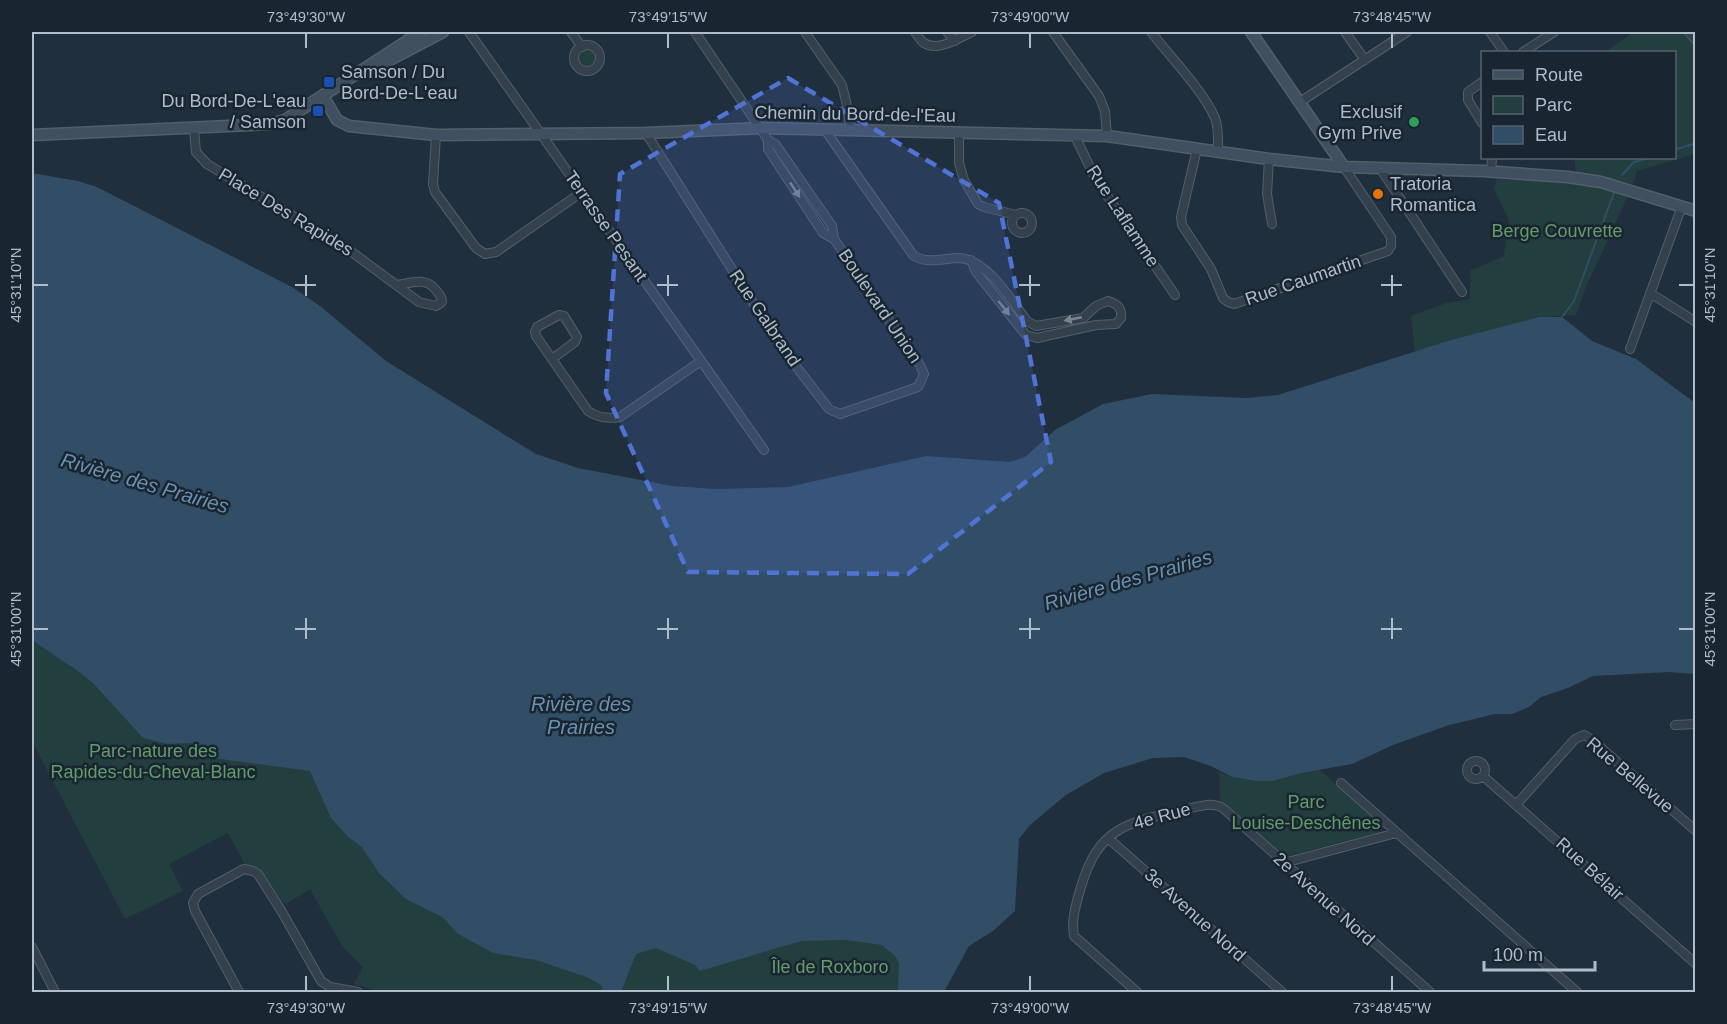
<svg xmlns="http://www.w3.org/2000/svg" width="1727" height="1024" viewBox="0 0 1727 1024" font-family="Helvetica,sans-serif">
  <rect width="100%" height="100%" fill="#202f3d"/>
  <!-- green -->
  <path fill="#223e3e" d="M 1634,32 L 1695,32 L 1695,154 L 1637,171 L 1633,184 L 1576,173 L 1574,158 L 1674,158 L 1674,52 L 1605,52 Z
    M574 58a13 13 0 1 1 26 0a13 13 0 1 1-26 0Z
    M 1497,179 L 1575,182 L 1628,196 L 1586,287 L 1576,315 L 1539,317 L 1415,352 L 1411,316 L 1446,303 L 1470,299 L 1470,271 L 1504,256 L 1509,220 L 1494,189 Z
    M 32,593 L 916,909 L 916,992 L 381,992 L 354,984 L 363,967 L 342,946 L 310,889 L 285,905 L 258,868 L 245,865 L 228,833 L 169,864 L 183,891 L 125,919 L 32,741 Z
    M 1319,769 L 1379,823 L 1381,828 L 1379,832 L 1285,857 L 1220,802 L 1219,772 C 1261,789 1279,778 1319,769 Z"/>
  <!-- water -->
  <path fill="#314e66" d="M 32,173 L 78,181 L 97,187 L 292,287 L 320,306 L 386,361 L 536,454 L 578,468 L 672,486 L 716,489 L 788,487 L 926,456 L 1010,462 L 1025,457 L 1055,430 L 1103,404 L 1152,394 L 1247,398 L 1278,395 L 1451,340 L 1539,317 L 1562,317 L 1592,341 L 1636,359 L 1695,403 L 1695,674 L 1669,672 L 1593,676 L 1568,688 L 1541,697 L 1529,707 L 1512,714 L 1495,714 L 1449,725 L 1393,745 L 1352,764 L 1302,773 L 1272,781 L 1255,781 L 1232,777 L 1211,766 L 1184,757 L 1153,758 L 1104,773 L 1066,795 L 1030,825 L 1019,839 L 1015,911 L 993,931 L 969,946 L 944,992 L 898,992 L 899,963 L 895,956 L 882,945 L 846,940 L 801,941 L 700,971 L 695,965 L 656,948 L 636,954 L 621,992 L 603,992 L 601,985 L 589,978 L 536,960 L 493,953 L 458,934 L 442,917 L 406,899 L 379,873 L 362,847 L 348,837 L 331,818 L 310,771 L 213,758 L 191,743 L 167,744 L 143,738 L 93,683 L 78,671 L 32,640 Z"/>
  <g fill="none" stroke-linecap="round" stroke-linejoin="round">
    <!-- stream -->
    <path stroke="#314e66" stroke-width="2" d="M 1674,150 L 1696,143
      M 1622,175 L 1634,162 L 1650,158
      M 1562,317 L 1574,301 L 1615,190"/>
    <!-- street casing -->
    <g stroke="#525f6a" stroke-width="10">
      <path id="street" d="M 469,32 L 764,450
        M 571,32 L 582,47
        M 805,32 L 842,85 L 846,101 L 851,131
        M 915,32 C 917,35 921,41 924,43 C 938,52 959,38 972,32
        M 947,32 L 955,41
        M 1053,32 L 1099,96 L 1105,111 L 1107,136
        M 1151,32 C 1169,55 1204,92 1215,118 C 1219,128 1218,140 1218,151
        M 1345,32 L 1365,60
        M 1490,32 L 1504,52
        M 1689,32 L 1696,40
        M574 58a13 13 0 1 1 26 0a13 13 0 1 1-26 0Z
        M 1523,52 L 1554,32
        M 1482,82 L 1468,92 L 1468,100 L 1482,123
        M 1300,102 L 1407,32
        M 194,129 L 196,152 L 207,164 L 349,250 L 419,302 L 436,306 L 442,302 C 442,296 439,294 435,289 C 425,277 411,283 397,285
        M 825,130 L 913,255 C 927,265 943,258 959,258 C 987,259 1011,300 1027,321 L 1036,326 L 1083,318 L 1096,306 L 1108,301 C 1117,304 1122,307 1121,318 L 1116,324 L 1096,325 L 1037,338 L 1026,335 L 976,272 L 971,260
        M 646,133 L 781,347 L 829,409 L 840,414 L 918,387 L 924,374 L 920,365 L 834,239 L 832,226 L 776,145 L 768,140 L 695,32
        M 959,133 L 959,163 L 964,180 L 978,204 L 984,207 L 1016,215
        M 436,135 L 433,184 L 435,192 L 476,248 L 485,254 L 496,252 L 582,192
        M 1075,136 L 1095,178 L 1175,295
        M 768,140 L 768,149 L 823,233 L 834,239
        M 1197,149 L 1181,217 L 1182,225 L 1211,269 L 1223,298 L 1228,302 L 1234,304 L 1388,251 L 1391,246 L 1391,237 L 1344,167
        M 1269,159 L 1267,194 L 1272,224
        M 1380,168 L 1462,292
        M 1491,172 L 1492,158
        M1012 223a10 10 0 1 1 20 0a10 10 0 1 1-20 0Z
        M 1650,293 L 1696,322
        M 1630,349 L 1682,206
        M 552,359 L 575,342 L 577,337 L 564,316 L 559,315 L 537,327 L 535,332 L 536,336 L 588,411 C 598,418 608,419 620,417 L 701,361
        M 1675,725 L 1696,724
        M1467 770a9 9 0 1 1 18 0a9 9 0 1 1-18 0Z
        M 1483,776 L 1696,964
        M 1341,783 L 1577,992
        M 1516,805 L 1575,739 L 1584,735 L 1591,739 L 1696,831
        M 1108,838 L 1282,992
        M 1284,863 L 1396,833
        M 32,947 L 55,992
        M 239,992 L 195,911 L 193,903 L 198,894 L 244,869 L 253,871 L 258,874 L 282,912 L 321,981 L 330,987 L 358,992
        M 1137,992 L 1074,936 C 1071,919 1076,904 1081,887 C 1098,829 1125,823 1179,811 C 1194,808 1211,800 1224,809 L 1430,992"/>
    </g>
    <!-- secondary casing -->
    <g stroke="#525f6a" stroke-width="13">
      <path id="secondary" d="M 1251,32 L 1344,167
        M 378,66 L 443,32
        M 323,96 L 337,120 L 349,126 L 436,135 L 646,133 L 762,128 L 1107,136 L 1269,159 L 1344,167 L 1483,171 L 1568,177 L 1601,182 L 1696,211
        M 32,135 L 270,124 L 285,120 L 421,32"/>
    </g>
    <!-- street -->
    <use href="#street" stroke="#34414d" stroke-width="8"/>
    <!-- secondary -->
    <use href="#secondary" stroke="#415060" stroke-width="10"/>
  </g>
  <!-- one-way arrows -->
  <defs><path id="oneway-solid" d="M-6-.8H1V-3.2L6.5 0L1 3.2V.8H-6Z" transform="scale(1.5)"/></defs>
  <g fill="#788591">
    <use href="#oneway-solid" transform="translate(795 190) rotate(57)"/>
    <use href="#oneway-solid" transform="translate(1004 308) rotate(52)"/>
    <use href="#oneway-solid" transform="translate(1073 319) rotate(169)"/>
  </g>
  <!-- marked area -->
  <path fill="#5074d3" fill-opacity="0.2" stroke="#5074d3" stroke-width="4.5" stroke-dasharray="12 8" stroke-linejoin="round" d="M 788,78 L 999,203 L 1051,462 L 908,574 L 688,572 L 606,393 L 620,174 Z"/>
  <!-- ticks -->
  <path fill="none" stroke="#afbcc9" stroke-width="2" d="M 306,33 L 306,48M 668,33 L 668,48M 1030,33 L 1030,48M 1392,33 L 1392,48M 306,275 L 306,296M 668,275 L 668,296M 1030,275 L 1030,296M 1392,275 L 1392,296M 33,285 L 48,285M 295,285 L 316,285M 657,285 L 678,285M 1019,285 L 1040,285M 1381,285 L 1402,285M 1679,285 L 1694,285M 306,618 L 306,639M 668,618 L 668,639M 1030,618 L 1030,639M 1392,618 L 1392,639M 33,629 L 48,629M 295,629 L 316,629M 657,629 L 678,629M 1019,629 L 1040,629M 1381,629 L 1402,629M 1679,629 L 1694,629M 306,976 L 306,991M 668,976 L 668,991M 1030,976 L 1030,991M 1392,976 L 1392,991"/>
  <!-- markers -->
  <g fill="#1a4fb4" stroke="#192631" stroke-width="2">
    <rect x="323" y="76" width="12" height="12" rx="3"/>
    <rect x="312" y="105" width="12" height="12" rx="3"/>
  </g>
  <circle fill="#2e9e5b" stroke="#192631" stroke-width="2" cx="1414" cy="122" r="6"/>
  <circle fill="#e8710a" stroke="#192631" stroke-width="2" cx="1378" cy="194" r="6"/>
  <g text-anchor="middle" dominant-baseline="central" stroke-width="5" stroke-linejoin="round" paint-order="stroke">
    <!-- poi labels -->
    <g font-size="18" fill="#afbcc9" stroke="#192631" text-anchor="start">
      <text x="341" y="72">Samson / Du<tspan x="341" dy="21">Bord-De-L'eau</tspan></text>
      <text x="306" y="101" text-anchor="end">Du Bord-De-L'eau<tspan x="306" dy="21">/ Samson</tspan></text>
      <text x="1402" y="112" text-anchor="end">Exclusif<tspan x="1402" dy="21">Gym Prive</tspan></text>
      <text x="1390" y="184">Tratoria<tspan x="1390" dy="21">Romantica</tspan></text>
    </g>
    <!-- street labels -->
    <g font-size="18" fill="#afbcc9" stroke="#192631">
      <text transform="translate(855 114) rotate(1)">Chemin du Bord-de-l'Eau</text>
      <text transform="translate(286 212) rotate(31)">Place Des Rapides</text>
      <text transform="translate(1123 216) rotate(57)">Rue Laflamme</text>
      <text transform="translate(606 226) rotate(55)">Terrasse Pesant</text>
      <text transform="translate(1303 280) rotate(-19)">Rue Caumartin</text>
      <text transform="translate(880 306) rotate(56)">Boulevard Union</text>
      <text transform="translate(765 318) rotate(56)">Rue Galbrand</text>
      <text transform="translate(1630 775) rotate(40)">Rue Bellevue</text>
      <text transform="translate(1162 816) rotate(-15)">4e Rue</text>
      <text transform="translate(1590 869) rotate(42)">Rue Bélair</text>
      <text transform="translate(1324 899) rotate(42)">2e Avenue Nord</text>
      <text transform="translate(1195 915) rotate(42)">3e Avenue Nord</text>
    </g>
    <!-- park labels -->
    <g font-size="18" fill="#639c6a" stroke="#192631">
      <text x="1557" y="231">Berge Couvrette</text>
      <text x="153" y="751">Parc-nature des<tspan x="153" dy="21">Rapides-du-Cheval-Blanc</tspan></text>
      <text x="1306" y="802">Parc<tspan x="1306" dy="21">Louise-Deschênes</tspan></text>
      <text x="830" y="967">Île de Roxboro</text>
    </g>
    <!-- water labels -->
    <g font-size="20" font-style="italic" fill="#6c91af" stroke="#192631">
      <text transform="translate(145 483) rotate(16)">Rivière des Prairies</text>
      <text transform="translate(1128 580) rotate(-16)">Rivière des Prairies</text>
      <text x="581" y="704">Rivière des<tspan x="581" dy="23">Prairies</tspan></text>
    </g>
  </g>
  <!-- border -->
  <rect width="1727" height="1024" fill="none" stroke="#192631" stroke-width="66"/>
  <!-- legend -->
  <rect x="1481" y="51" width="195" height="108" fill="#192631" stroke="#55626e" stroke-width="1.5"/>
  <rect x="1493" y="70" width="30" height="9" fill="#415060" stroke="#55626e" stroke-width="1.5"/>
  <text x="1535" y="81" font-size="18" fill="#afbcc9">Route</text>
  <rect x="1493" y="96" width="30" height="18" fill="#223e3e" stroke="#55626e" stroke-width="1.5"/>
  <text x="1535" y="111" font-size="18" fill="#afbcc9">Parc</text>
  <rect x="1493" y="126" width="30" height="18" fill="#314e66" stroke="#55626e" stroke-width="1.5"/>
  <text x="1535" y="141" font-size="18" fill="#afbcc9">Eau</text>
  <!-- scale -->
  <path d="M1484 961v9h111v-9" fill="none" stroke="#afbcc9" stroke-width="3"/>
  <text x="1493" y="961" font-size="18" fill="#afbcc9" stroke="#192631" stroke-width="4.5" paint-order="stroke">100 m</text>
  <rect x="33" y="33" width="1661" height="958" fill="none" stroke="#afbcc9" stroke-width="2"/>
  <g font-size="15" text-anchor="middle" fill="#afbcc9">
    <text x="306" y="22">73°49'30"W</text>
    <text x="668" y="22">73°49'15"W</text>
    <text x="1030" y="22">73°49'00"W</text>
    <text x="1392" y="22">73°48'45"W</text>
    <text transform="translate(16 285) rotate(-90)" y="5">45°31'10"N</text>
    <text transform="translate(1710 285) rotate(-90)" y="5">45°31'10"N</text>
    <text transform="translate(16 629) rotate(-90)" y="5">45°31'00"N</text>
    <text transform="translate(1710 629) rotate(-90)" y="5">45°31'00"N</text>
    <text x="306" y="1013">73°49'30"W</text>
    <text x="668" y="1013">73°49'15"W</text>
    <text x="1030" y="1013">73°49'00"W</text>
    <text x="1392" y="1013">73°48'45"W</text>
  </g>
</svg>
